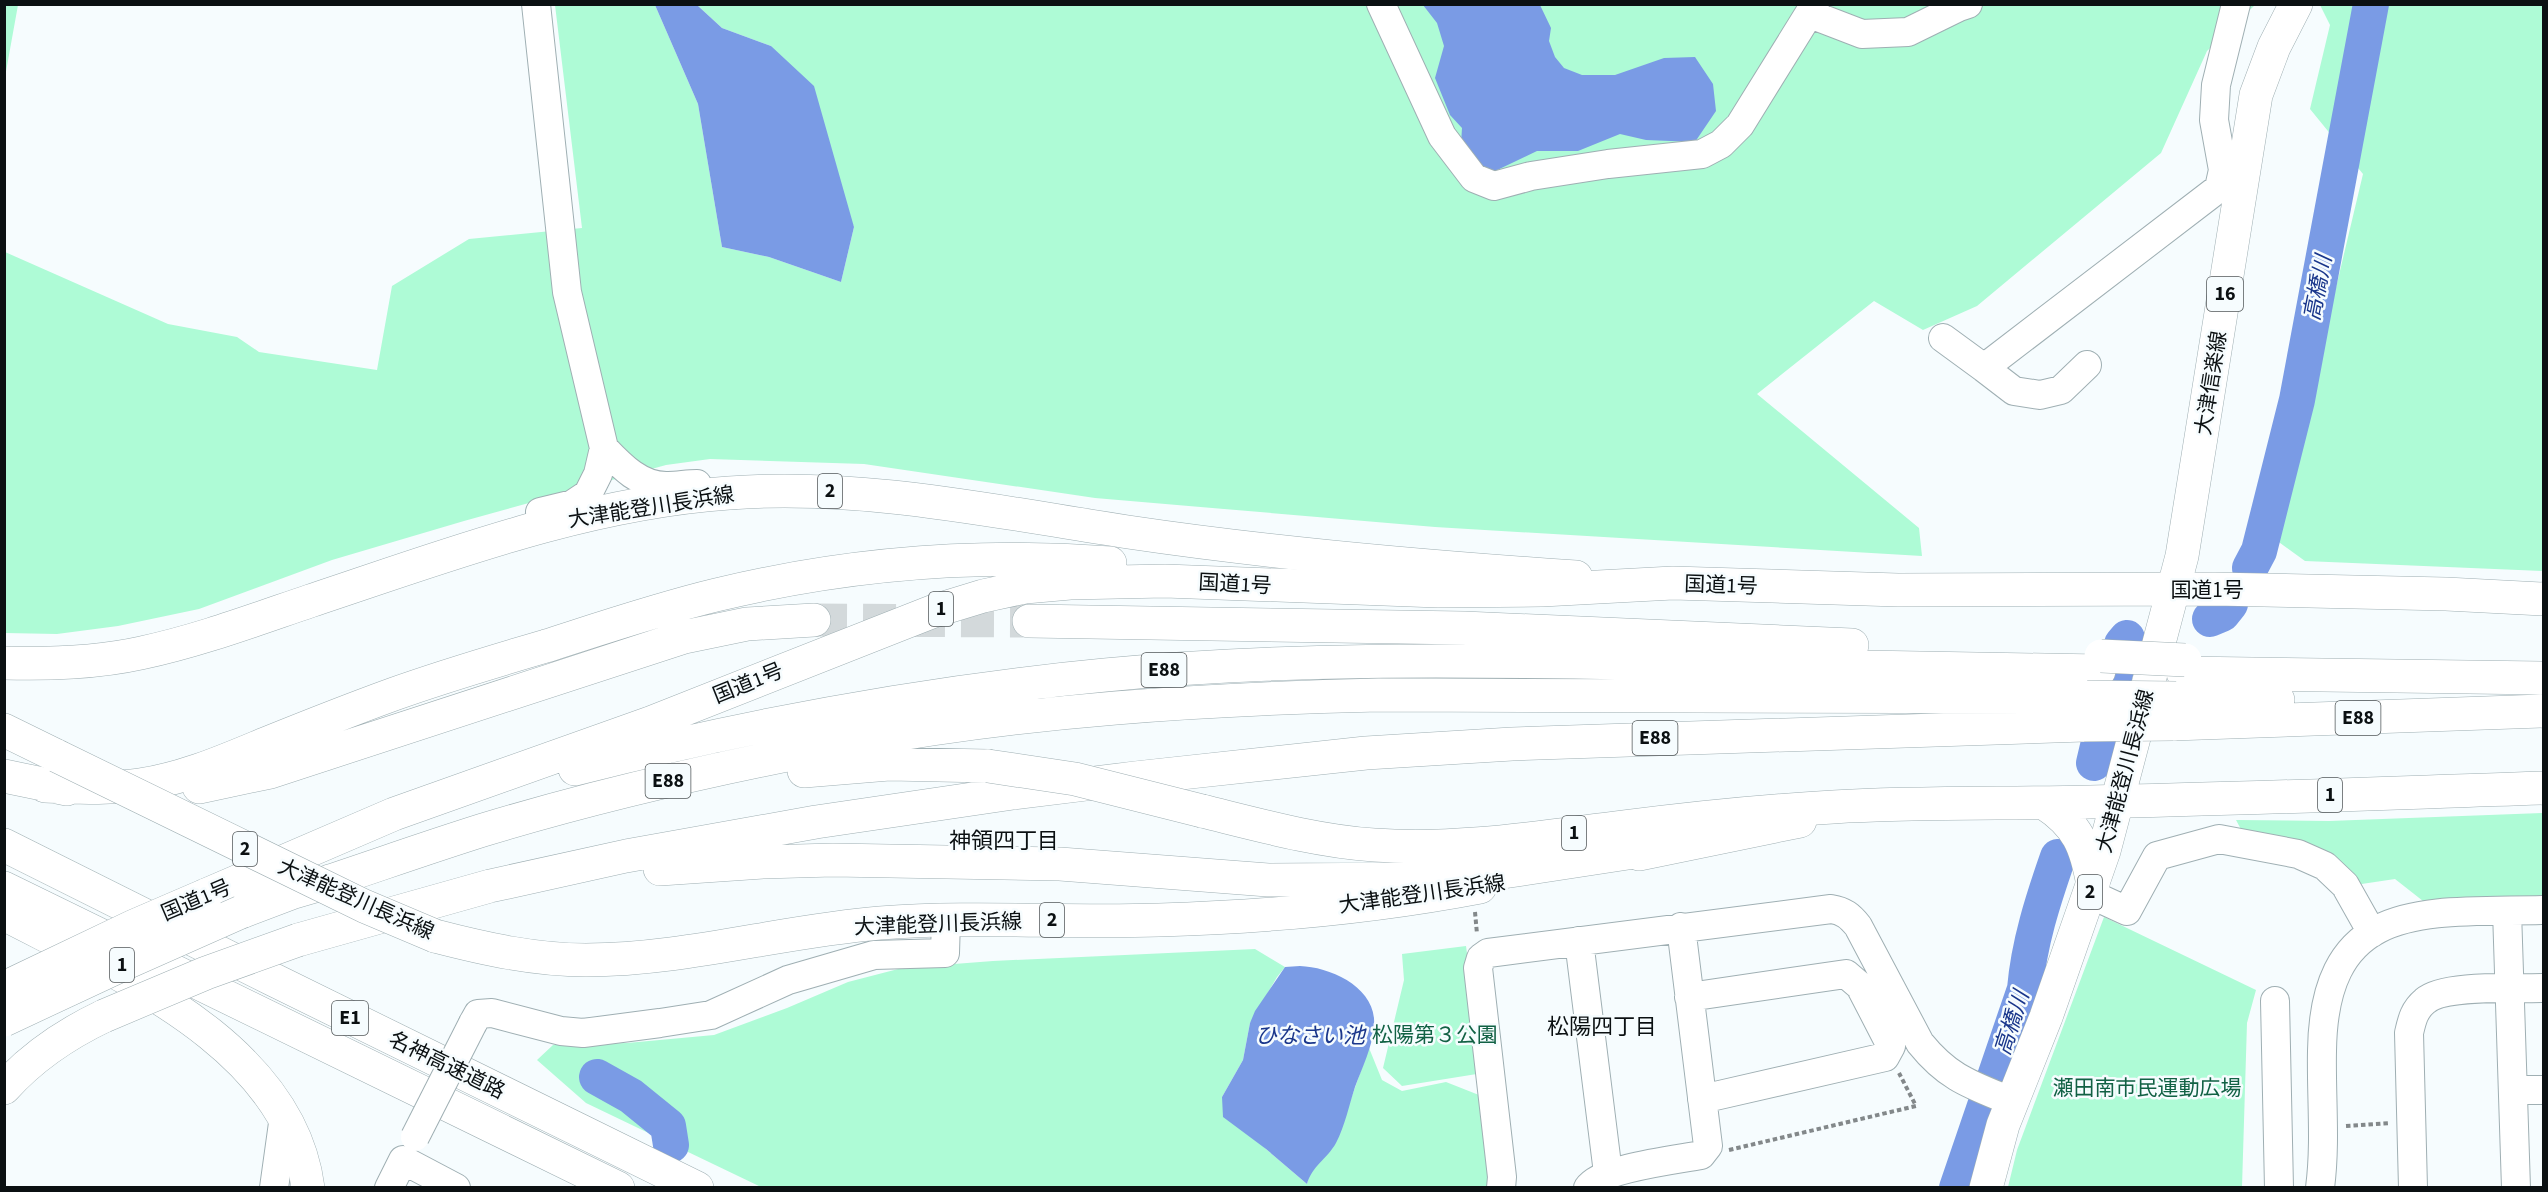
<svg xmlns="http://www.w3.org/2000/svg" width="2548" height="1192" viewBox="0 0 2548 1192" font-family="'Source Sans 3','Noto Sans JP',sans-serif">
  <rect width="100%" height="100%" fill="#f6fcfe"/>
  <!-- green -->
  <path fill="#aefbd6" d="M 5,4 L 18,5 L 5,77 L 4,5 Z
    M 555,5 L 655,5 L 698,104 L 722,247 L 769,257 L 841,282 L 854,227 L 771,46 L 722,28 L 697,5 L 2255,5 L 2207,51 L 2161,153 L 1977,306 L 1923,330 L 1874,301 L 1757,394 L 1919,528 L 1922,556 L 1435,527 L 1095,498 L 864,464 L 710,459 L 666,465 L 464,521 L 332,560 L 199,609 L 118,626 L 57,634 L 5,633 L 5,252 L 168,324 L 237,337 L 259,352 L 377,370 L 392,286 L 469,239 L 582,228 Z
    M 2320,5 L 2543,5 L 2543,571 L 2305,561 L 2276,540 L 2363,174 L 2310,109 L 2330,25 Z
    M 2543,813 L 2543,896 L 2423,901 L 2395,879 L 2355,885 L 2244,835 L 2236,820 L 2329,821 Z
    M 2104,917 L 2256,990 L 2247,1023 L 2242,1187 L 2008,1187 L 2017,1150 Z
    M 1466,946 L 1483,1073 L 1402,1086 L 1383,1068 L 1404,980 L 1402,954 Z
    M 1255,949 L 1285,967 L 1277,977 L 1250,1023 L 1243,1060 L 1222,1097 L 1266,1149 L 1307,1184 L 1310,1172 L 1335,1144 L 1369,1048 L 1382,1080 L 1402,1091 L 1446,1082 L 1484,1097 L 1491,1188 L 761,1187 L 586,1103 L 537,1060 L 553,1045 L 627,1043 L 714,1035 L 787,1008 L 848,982 L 902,968 L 993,961 Z"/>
  <!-- water -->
  <path fill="#7a9be5" d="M 655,5 L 697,5 L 722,28 L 771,46 L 814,86 L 854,227 L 841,282 L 769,257 L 722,247 L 698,104 Z
    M 1423,5 L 1540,5 L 1551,28 L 1549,41 L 1555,57 L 1564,68 L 1582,75 L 1615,75 L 1664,58 L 1695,57 L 1713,84 L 1716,111 L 1695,142 L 1646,140 L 1620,134 L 1578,151 L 1537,151 L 1491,173 L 1475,168 L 1461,144 L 1462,128 L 1450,115 L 1435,78 L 1444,46 L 1437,23 Z
    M 1300,966 C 1331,967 1377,988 1374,1025 C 1373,1046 1362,1068 1355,1087 C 1349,1105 1345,1126 1336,1143 C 1327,1159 1312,1166 1307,1184 L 1266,1149 L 1223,1117 L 1222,1097 L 1243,1060 L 1250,1023 L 1255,1011 L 1285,967 Z"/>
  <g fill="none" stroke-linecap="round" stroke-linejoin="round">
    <!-- river -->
    <path stroke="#7a9be5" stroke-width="36" d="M 2250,568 L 2259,551 L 2297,400 L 2371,4
      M 2210,619 L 2222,614 L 2230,604
      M 2094,763 L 2122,644 L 2127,638
      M 597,1077 L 631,1096 L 668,1126 L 671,1145
      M 1957,1188 L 2025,989 C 2029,943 2043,900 2058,857"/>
    <!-- highway-tunnel -->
    <path stroke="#d3d9db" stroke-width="33" stroke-dasharray="33 16" stroke-linecap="butt" d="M 814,620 L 1029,621"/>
    <!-- minor casing -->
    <g stroke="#9fafb3" stroke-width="30">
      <path id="minor" d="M 536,4 L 567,292 L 604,448 L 598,474 L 588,494 L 573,504 L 540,512
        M 1381,4 L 1442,136 L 1474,178 L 1494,186 L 1531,176 L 1608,164 L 1702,154 L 1721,144 L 1740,125 L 1815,4
        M 1810,14 L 1862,34 L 1908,32 L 1959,7 L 1968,4
        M 1943,338 L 1984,368 L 2219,188 L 2223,170 L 2214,120 L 2216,85 L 2236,4
        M 1984,368 L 2014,391 L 2040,395 L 2061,390 L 2087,365
        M 604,448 C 621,466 641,487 668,486 C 678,486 687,484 697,484
        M 2090,894 L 2127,911 L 2157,856 L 2219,839 L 2298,854 L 2325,866 L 2345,885 L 2372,933
        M 2507,911 L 2516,1188
        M 1579,941 L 1608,1173
        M 1689,997 L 1846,974 L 1860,986 L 1891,1046 L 1885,1057 L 1702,1099
        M 2275,1001 L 2279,1188
        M 473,1023 L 478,1014 L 492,1013 L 561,1031 L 583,1033 L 660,1023 L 711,1015 L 788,980 L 874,955 L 945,953 L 946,920
        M 2513,1090 L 2544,1090
        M 274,1188 L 284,1116
        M 389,1188 L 403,1160 L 456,1188
        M 1501,1188 L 1502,1177 L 1478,968 L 1481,958 L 1488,953 L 1831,909 C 1844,911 1850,916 1858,926 L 1920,1043 C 1949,1079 1972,1085 2013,1102
        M 1588,1188 C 1601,1168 1675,1160 1701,1155 L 1708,1146 L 1681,927
        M 2320,1188 C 2326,1142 2321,1096 2322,1051 C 2324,897 2427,913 2544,910
        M 2413,1188 L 2409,1033 C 2412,1020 2414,1010 2425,1001 C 2444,984 2516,989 2544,988"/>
    </g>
    <!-- major casing -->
    <g stroke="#9fafb3" stroke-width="34">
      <path id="major" d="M 4,663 C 50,664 96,663 141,653 C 198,641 254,620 310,601 C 446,556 584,503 729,493 C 863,483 996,512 1128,532 C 1276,554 1426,567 1576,577
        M 4,730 L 57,756
        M 1639,854 L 1800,821
        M 435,936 C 485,949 535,960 586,960 C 685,960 781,931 880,923 C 973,916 1066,923 1159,920 C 1266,917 1375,907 1480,887
        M 1986,1188 L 2003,1125 L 2046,1017 L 2104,851 L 2182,556 L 2256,95 L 2274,47 L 2296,4"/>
    </g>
    <!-- highway casing -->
    <g stroke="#9fafb3" stroke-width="34">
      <path id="highway" d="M 1029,621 L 1464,628 L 1852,645
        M 2183,673 L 2544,678
        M 2176,698 L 2278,700
        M 2173,724 L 2544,711
        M 575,769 C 749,725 926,692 1105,675 C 1279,658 1455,660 1629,663 C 1786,666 1942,668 2099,671
        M 804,771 L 889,764 L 988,766
        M 4,776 L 67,789
        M 45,786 C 76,787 108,789 139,785 C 183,779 224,761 265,744 C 307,727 350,710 394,694 C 444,676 495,661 546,646 C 602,628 658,609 716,595 C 844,564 978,553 1110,563
        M 199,787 L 270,772 L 684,637 L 747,624 L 814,620
        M 2044,803 C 2078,825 2086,846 2093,885
        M 1202,811 C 1259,825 1316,841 1374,845 C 1458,851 1541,837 1624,827 C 1693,818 1763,811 1833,807 C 1919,802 2004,804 2090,802 C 2241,799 2392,793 2544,788
        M 4,845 L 272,979 L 697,1188
        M 660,869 L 763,862 L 833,860 L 1060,864 L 1268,880 L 1420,879 L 1503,872 L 1667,847
        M 330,881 C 381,864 432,846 483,830 C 605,793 730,765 854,742 C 1027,710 1204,699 1379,695 L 2087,697
        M 4,888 L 618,1188
        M 206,895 L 394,814 L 650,723 L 934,611 L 983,596 L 1025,587 L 1070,583 L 1165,581 L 1438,591 L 1542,590 L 1673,583 L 1898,590 L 2215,589 L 2446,594 L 2544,599
        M 241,912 L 291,893 L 339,879
        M 4,914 C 116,973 290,1045 308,1188
        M 298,940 L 490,886 L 626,856 L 816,822 L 1013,793 L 1135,778 L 1366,753 L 1512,744 L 2084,725
        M 4,1088 C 32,1057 66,1034 104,1016"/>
    </g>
    <!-- path -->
    <path stroke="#83888a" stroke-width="4" stroke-dasharray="4.5 3" stroke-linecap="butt" d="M 1475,912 L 1477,934
      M 2346,1126 L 2390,1123
      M 1729,1150 L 1916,1106 L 1899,1073"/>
    <!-- minor -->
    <use href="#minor" stroke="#fff" stroke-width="28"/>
    <!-- major -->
    <use href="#major" stroke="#fff" stroke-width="33"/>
    <!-- highway -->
    <use href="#highway" stroke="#fff" stroke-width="33"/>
    <!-- minor-bridge casing -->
    <g stroke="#9fafb3" stroke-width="30" stroke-linecap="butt">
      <path id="minor-bridge" d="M 415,1137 L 473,1023"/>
    </g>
    <!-- major-bridge casing -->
    <g stroke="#9fafb3" stroke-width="34" stroke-linecap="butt">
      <path id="major-bridge" d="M 57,756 L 364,906 L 435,936"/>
    </g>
    <!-- highway-bridge casing -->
    <g stroke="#9fafb3" stroke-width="34" stroke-linecap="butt">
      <path id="highway-bridge" d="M 2101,656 L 2185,660
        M 2087,697 L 2176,698
        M 2084,725 L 2173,724
        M 988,766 L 1075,779 L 1202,811
        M 4,988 L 134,926 L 206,895
        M 104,1016 L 206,973 L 298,940
        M 4,1020 L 128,962 L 241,912"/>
    </g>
    <!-- minor-bridge -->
    <use href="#minor-bridge" stroke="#fff" stroke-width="28"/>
    <!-- major-bridge -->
    <use href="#major-bridge" stroke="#fff" stroke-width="33"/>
    <!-- highway-bridge -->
    <use href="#highway-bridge" stroke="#fff" stroke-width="33"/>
  </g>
  <g text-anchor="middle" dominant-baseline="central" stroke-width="5" stroke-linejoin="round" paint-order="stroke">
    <!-- shield labels -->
    <g fill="#f6fcfe" stroke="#525759" stroke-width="1.5">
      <rect x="2207" y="277" width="36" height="34" rx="4.5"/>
      <rect x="818" y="474" width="24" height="34" rx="4.5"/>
      <rect x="929" y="592" width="24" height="34" rx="4.5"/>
      <rect x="1141.5" y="653" width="45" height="34" rx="4.5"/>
      <rect x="2335.5" y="701" width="45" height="34" rx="4.5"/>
      <rect x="1632.5" y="721" width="45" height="34" rx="4.5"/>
      <rect x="645.5" y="764" width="45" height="34" rx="4.5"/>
      <rect x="2318" y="778" width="24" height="34" rx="4.5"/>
      <rect x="1562" y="816" width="24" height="34" rx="4.5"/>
      <rect x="233" y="832" width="24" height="34" rx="4.5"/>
      <rect x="2078" y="875" width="24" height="34" rx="4.5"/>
      <rect x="1040" y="903" width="24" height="34" rx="4.5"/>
      <rect x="110" y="948" width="24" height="34" rx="4.5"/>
      <rect x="332" y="1001" width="36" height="34" rx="4.5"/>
    </g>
    <g font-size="20" font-weight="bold" fill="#0b1012">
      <text x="2225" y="294">16</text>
      <text x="830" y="491">2</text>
      <text x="941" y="609">1</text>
      <text x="1164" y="670">E88</text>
      <text x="2358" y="718">E88</text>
      <text x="1655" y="738">E88</text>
      <text x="668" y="781">E88</text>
      <text x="2330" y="795">1</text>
      <text x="1574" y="833">1</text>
      <text x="245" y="849">2</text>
      <text x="2090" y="892">2</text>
      <text x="1052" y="920">2</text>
      <text x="122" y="965">1</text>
      <text x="350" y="1018">E1</text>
    </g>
    <!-- street labels -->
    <g font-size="21" fill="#0b1012" stroke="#f6fcfe">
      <text transform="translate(2211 383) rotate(-81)">大津信楽線</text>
      <text transform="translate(651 507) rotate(-9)">大津能登川長浜線</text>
      <text transform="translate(1235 584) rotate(3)">国道1号</text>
      <text transform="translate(1721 585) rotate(2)">国道1号</text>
      <text x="2207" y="590">国道1号</text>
      <text transform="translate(748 683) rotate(-22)">国道1号</text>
      <text transform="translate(2125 771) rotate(-75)">大津能登川長浜線</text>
      <text transform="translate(1422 894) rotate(-8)">大津能登川長浜線</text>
      <text transform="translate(356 899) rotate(24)">大津能登川長浜線</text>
      <text transform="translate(196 900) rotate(-23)">国道1号</text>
      <text transform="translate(938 924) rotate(-2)">大津能登川長浜線</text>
      <text transform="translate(447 1065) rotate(26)">名神高速道路</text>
    </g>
    <!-- park labels -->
    <g font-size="21" fill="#116144" stroke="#f6fcfe">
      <text x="1435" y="1035">松陽第３公園</text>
      <text x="2147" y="1088">瀬田南市民運動広場</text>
    </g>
    <!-- water labels -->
    <g font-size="22" font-style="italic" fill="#19368b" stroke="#f6fcfe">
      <text transform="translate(2318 288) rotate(-79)">高橋川</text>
      <text transform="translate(2012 1023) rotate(-72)">高橋川</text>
      <text x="1310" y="1036">ひなさい池</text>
    </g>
    <!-- neighbourhood labels -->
    <g font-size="22" fill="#0b1012" stroke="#f6fcfe">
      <text x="1004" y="841">神領四丁目</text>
      <text x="1602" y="1027">松陽四丁目</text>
    </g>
  </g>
  <!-- border -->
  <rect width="2548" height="1192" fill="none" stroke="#0b1012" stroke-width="12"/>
</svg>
